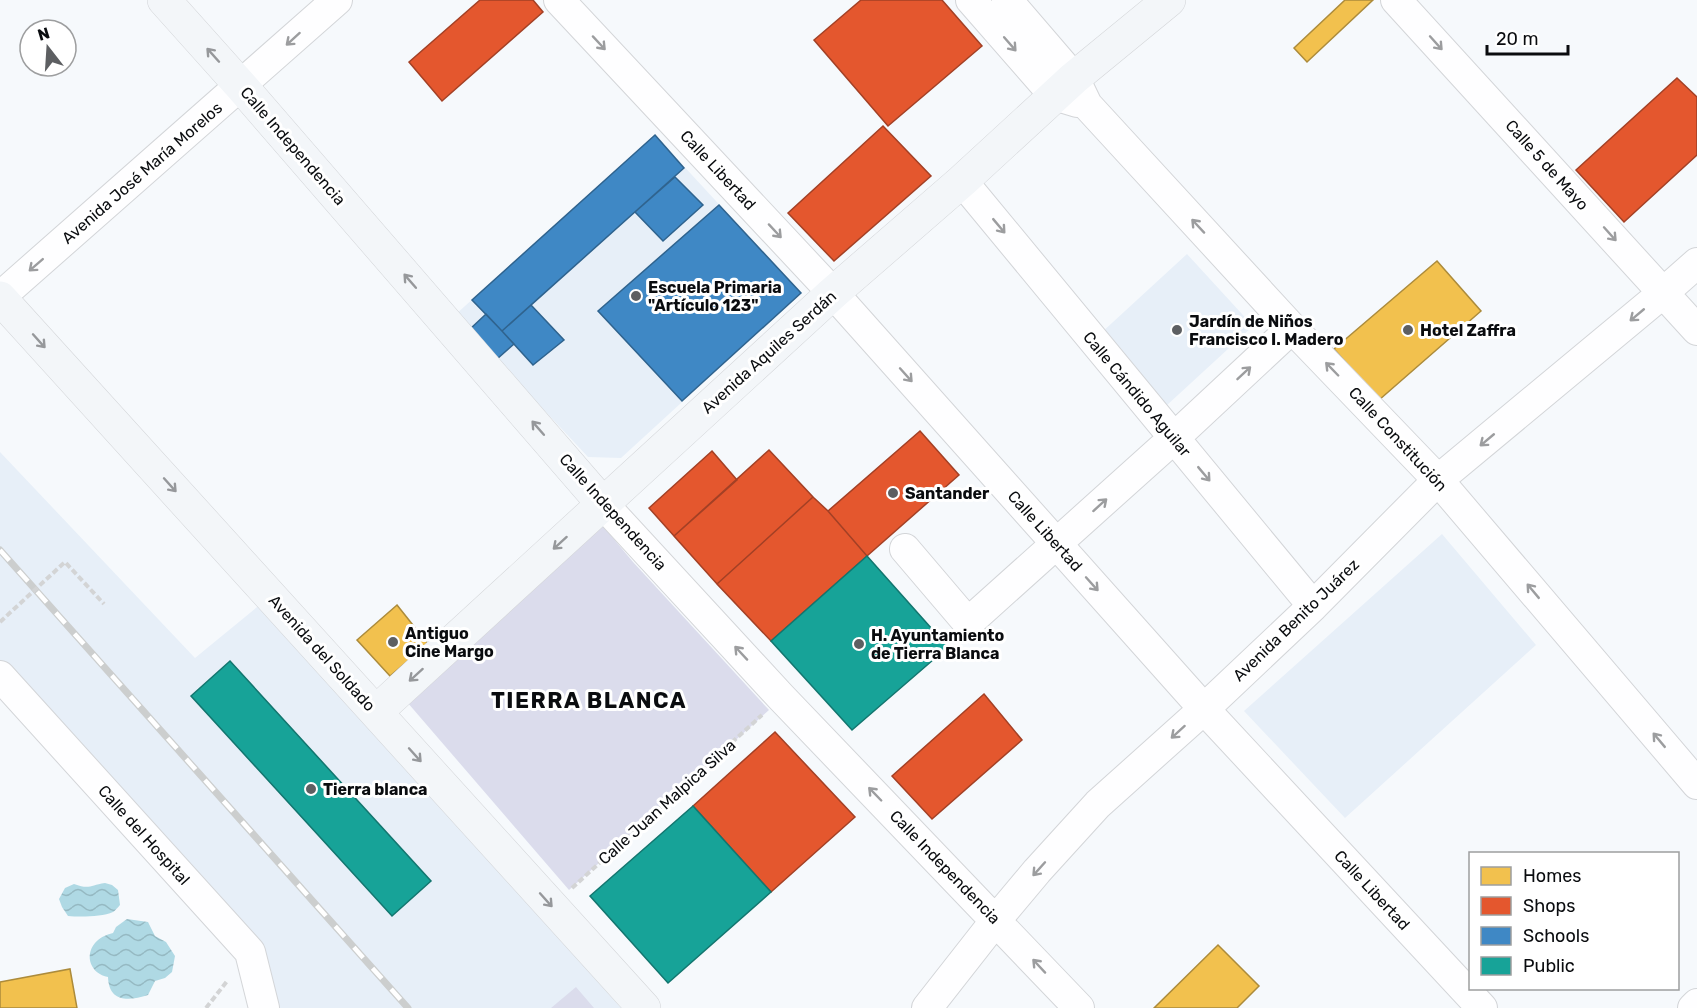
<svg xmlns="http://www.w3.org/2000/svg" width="1697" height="1008" viewBox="0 0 1697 1008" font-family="Rubik,sans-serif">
  <defs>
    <pattern id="water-waves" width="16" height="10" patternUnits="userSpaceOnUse" patternTransform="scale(1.5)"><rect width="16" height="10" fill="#afd9e4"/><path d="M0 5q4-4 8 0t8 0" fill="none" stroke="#95b9c2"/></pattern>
  </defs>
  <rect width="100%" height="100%" fill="#f6f9fc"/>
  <!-- built -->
  <path fill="#e7eff8" d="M 655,135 L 801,293 L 621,458 L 588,457 L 455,315 Z
    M 1187,254 L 1253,326 L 1166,406 L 1100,334 Z
    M 0,452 L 195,658 L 262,603 L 621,1008 L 264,1008 L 248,962 L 0,693 Z
    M 1442,534 L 1536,645 L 1345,818 L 1244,711 Z"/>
  <!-- green -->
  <path fill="#dbdcec" d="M 598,520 L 633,562 L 769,710 L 569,890 L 401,695 Z
    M 576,987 L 594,1008 L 551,1008 Z"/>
  <!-- water -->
  <path fill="url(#water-waves)" d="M 105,883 L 112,885 L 118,890 L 120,905 C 119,906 115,911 113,912 C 102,917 80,917 68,916 L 62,907 L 59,899 L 65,888 L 74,884 C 90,890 90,885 105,883 Z
    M 127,919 L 148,922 L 155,936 L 166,942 L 175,956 L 172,972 L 165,978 L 155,981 L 148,995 C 129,1001 109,1003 108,977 C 91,974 84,956 95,943 C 100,937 106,935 113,933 L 116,927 Z"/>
  <!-- homes -->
  <path fill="#f2c14e" stroke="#ac8b3b" stroke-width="1.5" d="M 1345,0 L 1373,0 L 1307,62 L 1294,48 Z
    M 1437,261 L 1481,311 L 1379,400 L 1334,349 Z
    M 397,605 L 428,644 L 390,676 L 357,640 Z
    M 1218,945 L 1259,986 L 1237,1008 L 1154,1008 Z
    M 70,969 L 77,1008 L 0,1008 L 0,982 Z"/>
  <!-- shops -->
  <path fill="#e4572e" stroke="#a34025" stroke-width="1.5" d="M 480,0 L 533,0 L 543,12 L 442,101 L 409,62 Z
    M 861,0 L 942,0 L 982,46 L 888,126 L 814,40 Z
    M 1677,78 L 1697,97 L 1697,155 L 1624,222 L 1576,170 Z
    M 883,126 L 931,176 L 834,261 L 788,213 Z
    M 920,431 L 959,475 L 867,556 L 828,511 Z
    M 769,450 L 813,497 L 717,584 L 674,536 Z
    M 712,451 L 737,480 L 674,536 L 649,508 Z
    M 813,497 L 828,511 L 867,556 L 771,641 L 717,584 Z
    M 984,694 L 1022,740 L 932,819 L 892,776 Z
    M 775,732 L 855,817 L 771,892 L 693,806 Z"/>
  <!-- schools -->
  <path fill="#3f88c5" stroke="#2f638e" stroke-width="1.5" d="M 655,135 L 684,168 L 502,331 L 472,300 Z
    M 675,177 L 703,205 L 663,241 L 635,212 Z
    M 719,205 L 801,293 L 682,401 L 598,311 Z
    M 531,305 L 564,340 L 533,365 L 502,331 Z
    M 486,314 L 514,344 L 497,359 L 469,330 Z"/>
  <!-- public -->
  <path fill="#17a398" stroke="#13766f" stroke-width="1.5" d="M 867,556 L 948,647 L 852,730 L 771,641 Z
    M 230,661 L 431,881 L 392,916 L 191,696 Z
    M 693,806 L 771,892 L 668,983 L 590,896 Z"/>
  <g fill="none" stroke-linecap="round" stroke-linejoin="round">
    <!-- street casing -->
    <g stroke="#d3d5d8" stroke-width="32">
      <path id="street" d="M 559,0 L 833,293 L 1204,709 L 1482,1008
        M 971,0 L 1054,95 L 1077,102
        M 1007,0 L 1074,78 L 1087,105 L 1292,328 L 1438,480 L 1697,784
        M 1396,0 L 1697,330
        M 962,181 L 1313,606
        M 0,297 L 337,0
        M 603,504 L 781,697 L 1079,1008
        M 905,549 L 968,623 L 1174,438 L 1292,328
        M 0,676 L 250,952 L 264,1008
        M 927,1008 L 996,920 L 1037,871 L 1098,804 L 1204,709 L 1313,606 L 1438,480 L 1663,293 L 1697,263
        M 1693,1008 L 1697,1004"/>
    </g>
    <!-- secondary casing -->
    <g stroke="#d3d5d8" stroke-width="34">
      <path id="secondary" d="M 164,0 L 241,86 L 603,504
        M 0,298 L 644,1008
        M 376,712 L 833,293 L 962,181 L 1074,78 L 1169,0"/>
    </g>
    <!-- path -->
    <path stroke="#d3d4d5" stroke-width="4" stroke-dasharray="6 3" stroke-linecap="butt" d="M 572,888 L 762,715
      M 206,1008 L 228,980"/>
    <!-- street -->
    <use href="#street" stroke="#fefeff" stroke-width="30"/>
    <!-- secondary -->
    <use href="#secondary" stroke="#f3f6f9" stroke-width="33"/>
    <!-- rail casing -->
    <g stroke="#cccece" stroke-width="7">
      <path id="rail" d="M 0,550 L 408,1008"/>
    </g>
    <!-- rail -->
    <use href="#rail" stroke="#fff" stroke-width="4.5" stroke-dasharray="14" stroke-linecap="butt"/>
    <!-- path-bridge -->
    <path stroke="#d3d4d5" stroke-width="4" stroke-dasharray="6 3" stroke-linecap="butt" d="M 0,622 L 65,562 L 104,604"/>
  </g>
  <!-- one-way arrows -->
  <defs><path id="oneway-shaft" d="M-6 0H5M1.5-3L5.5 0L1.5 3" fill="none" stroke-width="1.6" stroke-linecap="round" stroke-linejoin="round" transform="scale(1.5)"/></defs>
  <g stroke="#9c9d9f">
    <use href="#oneway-shaft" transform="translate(293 39) rotate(138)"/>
    <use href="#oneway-shaft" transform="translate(599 43) rotate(47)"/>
    <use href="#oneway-shaft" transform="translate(1436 43) rotate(48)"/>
    <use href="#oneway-shaft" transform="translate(1010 44) rotate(49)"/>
    <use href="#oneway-shaft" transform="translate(999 226) rotate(50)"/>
    <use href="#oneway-shaft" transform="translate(1198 226) rotate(-133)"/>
    <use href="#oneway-shaft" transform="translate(775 231) rotate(47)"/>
    <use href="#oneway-shaft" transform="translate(1610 234) rotate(48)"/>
    <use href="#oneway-shaft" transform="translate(36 265) rotate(139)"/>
    <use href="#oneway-shaft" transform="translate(1637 315) rotate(140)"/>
    <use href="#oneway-shaft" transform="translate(1332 369) rotate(-134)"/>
    <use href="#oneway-shaft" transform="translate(1244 373) rotate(-43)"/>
    <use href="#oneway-shaft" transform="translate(906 375) rotate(48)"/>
    <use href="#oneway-shaft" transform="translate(1487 440) rotate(140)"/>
    <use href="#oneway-shaft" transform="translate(1204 474) rotate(50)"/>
    <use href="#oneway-shaft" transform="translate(1100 505) rotate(-42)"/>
    <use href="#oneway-shaft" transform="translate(1092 584) rotate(48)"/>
    <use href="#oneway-shaft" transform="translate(1533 591) rotate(-130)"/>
    <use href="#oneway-shaft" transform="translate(741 653) rotate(-133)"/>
    <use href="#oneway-shaft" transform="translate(1178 732) rotate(138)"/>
    <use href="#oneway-shaft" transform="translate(1659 740) rotate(-130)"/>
    <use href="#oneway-shaft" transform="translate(875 794) rotate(-134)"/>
    <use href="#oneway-shaft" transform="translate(1039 869) rotate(132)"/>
    <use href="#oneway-shaft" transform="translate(1039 966) rotate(-133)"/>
  </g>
  <g stroke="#96989b">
    <use href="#oneway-shaft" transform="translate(213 55) rotate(-132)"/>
    <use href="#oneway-shaft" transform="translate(410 281) rotate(-131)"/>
    <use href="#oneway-shaft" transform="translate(39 341) rotate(48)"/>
    <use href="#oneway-shaft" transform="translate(538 428) rotate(-131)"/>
    <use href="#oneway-shaft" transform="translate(170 485) rotate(48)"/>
    <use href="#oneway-shaft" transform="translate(560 543) rotate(138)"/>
    <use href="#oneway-shaft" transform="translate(416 675) rotate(138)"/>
    <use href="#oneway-shaft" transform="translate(415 755) rotate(48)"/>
    <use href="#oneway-shaft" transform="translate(546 900) rotate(48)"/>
  </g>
  <!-- markers -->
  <g fill="#5d5f62" stroke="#fff" stroke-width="2">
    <circle cx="636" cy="296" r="6"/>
    <circle cx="1177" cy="330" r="6"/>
    <circle cx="1408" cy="330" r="6"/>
    <circle cx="893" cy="493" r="6"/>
    <circle cx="393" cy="642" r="6"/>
    <circle cx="859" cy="644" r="6"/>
    <circle cx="311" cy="789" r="6"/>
  </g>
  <g text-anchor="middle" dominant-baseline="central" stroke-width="6" stroke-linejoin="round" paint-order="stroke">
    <!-- street labels -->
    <g font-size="16" fill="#0a0c0f" stroke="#fff">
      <text transform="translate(293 146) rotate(49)">Calle Independencia</text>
      <text transform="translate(1547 165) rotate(48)">Calle 5 de Mayo</text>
      <text transform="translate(718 170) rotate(47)">Calle Libertad</text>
      <text transform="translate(142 173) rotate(-41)">Avenida José María Morelos</text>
      <text transform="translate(769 352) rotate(-42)">Avenida Aquiles Serdán</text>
      <text transform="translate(1137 394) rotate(50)">Calle Cándido Aguilar</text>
      <text transform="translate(1398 439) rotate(47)">Calle Constitución</text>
      <text transform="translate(613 512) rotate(48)">Calle Independencia</text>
      <text transform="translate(1045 531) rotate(48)">Calle Libertad</text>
      <text transform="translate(1296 620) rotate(-44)">Avenida Benito Juárez</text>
      <text transform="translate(322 653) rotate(48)">Avenida del Soldado</text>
      <text transform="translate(667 802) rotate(-42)">Calle Juan Malpica Silva</text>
      <text transform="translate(144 835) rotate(48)">Calle del Hospital</text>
      <text transform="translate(945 867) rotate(46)">Calle Independencia</text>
      <text transform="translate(1372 890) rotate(47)">Calle Libertad</text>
    </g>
    <!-- poi labels -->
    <g font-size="16" font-weight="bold" fill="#0a0c0f" stroke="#fff" text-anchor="start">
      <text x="648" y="287">Escuela Primaria<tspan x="648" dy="18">"Artículo 123"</tspan></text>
      <text x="1189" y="321">Jardín de Niños<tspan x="1189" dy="18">Francisco I. Madero</tspan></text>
      <text x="1420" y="330">Hotel Zaffra</text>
      <text x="905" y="493">Santander</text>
      <text x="405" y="633">Antiguo<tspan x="405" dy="18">Cine Margo</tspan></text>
      <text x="871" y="635">H. Ayuntamiento<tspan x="871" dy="18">de Tierra Blanca</tspan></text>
      <text x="323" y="789">Tierra blanca</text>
    </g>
    <!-- district labels -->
    <g font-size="22" font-weight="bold" letter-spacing="1.5" fill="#0a0c0f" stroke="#fff">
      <text x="589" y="700">TIERRA BLANCA</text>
    </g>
  </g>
  <!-- legend -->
  <rect x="1469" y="852" width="210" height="138" fill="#ffffff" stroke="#9d9e9f" stroke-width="1.5"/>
  <rect x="1481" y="867" width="30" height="18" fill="#f2c14e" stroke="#9d9e9f" stroke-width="1.5"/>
  <text x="1523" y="882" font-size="18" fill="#0a0c0f">Homes</text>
  <rect x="1481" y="897" width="30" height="18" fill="#e4572e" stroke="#9d9e9f" stroke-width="1.5"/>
  <text x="1523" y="912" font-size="18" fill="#0a0c0f">Shops</text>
  <rect x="1481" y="927" width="30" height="18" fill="#3f88c5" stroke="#9d9e9f" stroke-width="1.5"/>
  <text x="1523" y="942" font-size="18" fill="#0a0c0f">Schools</text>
  <rect x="1481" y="957" width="30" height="18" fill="#17a398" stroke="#9d9e9f" stroke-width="1.5"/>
  <text x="1523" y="972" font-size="18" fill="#0a0c0f">Public</text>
  <!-- north arrow -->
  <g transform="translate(48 48) rotate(343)"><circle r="28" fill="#ffffff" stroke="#9d9e9f" stroke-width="1.5"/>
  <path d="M0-4.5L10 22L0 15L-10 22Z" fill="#5d5f62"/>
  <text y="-9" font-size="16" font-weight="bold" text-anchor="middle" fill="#0a0c0f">N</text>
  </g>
  <!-- scale -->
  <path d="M1487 45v9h81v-9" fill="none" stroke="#0a0c0f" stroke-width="3"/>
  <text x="1496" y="45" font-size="18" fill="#0a0c0f" stroke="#ffffff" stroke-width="4.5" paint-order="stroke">20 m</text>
</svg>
